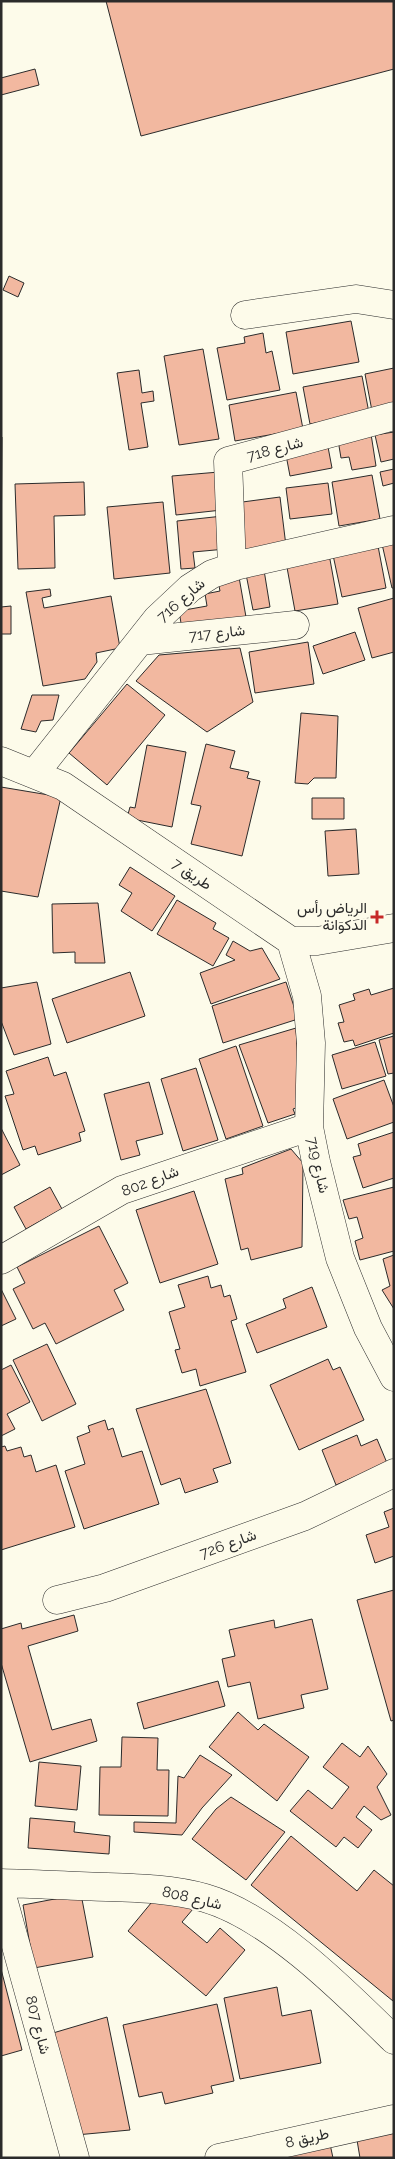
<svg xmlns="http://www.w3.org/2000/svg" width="395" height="2159" viewBox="0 0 395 2159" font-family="Raleway,Vazirmatn,sans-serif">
  <rect width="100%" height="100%" fill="#fdfbea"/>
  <!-- building -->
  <path fill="#f2b8a0" stroke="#2b2b2b" d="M 106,1 L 394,1 L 394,69 L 141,136 Z
    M 35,69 L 39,85 L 1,95 L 1,78 Z
    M 9,276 L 24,283 L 18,297 L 3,290 Z
    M 351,321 L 359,362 L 293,374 L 286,332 Z
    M 263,333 L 266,353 L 272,351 L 280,390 L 227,400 L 217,348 L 245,343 L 244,337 Z
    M 203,349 L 219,439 L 179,445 L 164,356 Z
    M 394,368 L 394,407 L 372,411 L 365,374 Z
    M 139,370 L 142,393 L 153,391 L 154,401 L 141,403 L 148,447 L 129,450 L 117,373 Z
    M 362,376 L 369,413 L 310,424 L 303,387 Z
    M 296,392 L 303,429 L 235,441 L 229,405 Z
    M 394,432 L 394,459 L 381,462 L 375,435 Z
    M 371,434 L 376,466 L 352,470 L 349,457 L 341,458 L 338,440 Z
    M 1,436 L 2,437 L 1,573 Z
    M 328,447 L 332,468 L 290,476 L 286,455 Z
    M 394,469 L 394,483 L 383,486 L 380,472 Z
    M 219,472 L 222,510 L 176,515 L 172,476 Z
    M 372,475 L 380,519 L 339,526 L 332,482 Z
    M 84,482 L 85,515 L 54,516 L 55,568 L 18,569 L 15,484 Z
    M 328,483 L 332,514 L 290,519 L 286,488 Z
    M 280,497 L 286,546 L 241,552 L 235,503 Z
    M 163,502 L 170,573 L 114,579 L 107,507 Z
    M 223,516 L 226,549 L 193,552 L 195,568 L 181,569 L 177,521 Z
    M 394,541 L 394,588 L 392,588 L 382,544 Z
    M 378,546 L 386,588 L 342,597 L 333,555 Z
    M 329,554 L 338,604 L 295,611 L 286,562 Z
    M 264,570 L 270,607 L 253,610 L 246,574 Z
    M 239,577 L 246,617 L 182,629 L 179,611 L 207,606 L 205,594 L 220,591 L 218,581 Z
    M 50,589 L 51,596 L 42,598 L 44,608 L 111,596 L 120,648 L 96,653 L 97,662 L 85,679 L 43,686 L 26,592 Z
    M 394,598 L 394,652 L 372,658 L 358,608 Z
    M 11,606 L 11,634 L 1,634 L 1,607 Z
    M 355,632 L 365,660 L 323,674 L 313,646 Z
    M 308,642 L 314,684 L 255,693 L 249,652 Z
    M 240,648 L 253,702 L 207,732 L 136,681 L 159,655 Z
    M 127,684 L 165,715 L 107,785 L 69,753 Z
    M 32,695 L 59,695 L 53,720 L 41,721 L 36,732 L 21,729 Z
    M 301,713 L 338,716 L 336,778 L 314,778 L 308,784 L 295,783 Z
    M 206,744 L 235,751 L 230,768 L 249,772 L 247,778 L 260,781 L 242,856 L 191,844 L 201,806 L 191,804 Z
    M 147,745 L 186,752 L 172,827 L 127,818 L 130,807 L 135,808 Z
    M 1,787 L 61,797 L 38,897 L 1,891 Z
    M 312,798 L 344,798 L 344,819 L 312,819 Z
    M 356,829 L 359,874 L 328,876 L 325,831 Z
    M 130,867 L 175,896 L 152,931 L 121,911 L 132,893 L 119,885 Z
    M 177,900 L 216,923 L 213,929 L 229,938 L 213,966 L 157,934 Z
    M 98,903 L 105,963 L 75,963 L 75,952 L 53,953 L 52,904 Z
    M 233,941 L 250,951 L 262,948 L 280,979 L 211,1004 L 200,973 L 235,960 L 226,955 Z
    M 130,972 L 145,1016 L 67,1043 L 52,999 Z
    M 37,982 L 51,1044 L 14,1055 L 1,1021 L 1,988 Z
    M 286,982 L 298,1019 L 223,1043 L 212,1006 Z
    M 394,988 L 394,1033 L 355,1046 L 353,1040 L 344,1042 L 338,1023 L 344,1022 L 339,1005 L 355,1000 L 353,994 L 369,989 L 371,995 Z
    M 296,1028 L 301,1106 L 293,1109 L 295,1114 L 268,1123 L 239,1045 Z
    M 394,1036 L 394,1073 L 388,1074 L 379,1040 Z
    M 375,1042 L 386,1076 L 342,1089 L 332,1055 Z
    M 236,1046 L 263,1126 L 226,1139 L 199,1059 Z
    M 48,1057 L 54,1076 L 66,1072 L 85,1131 L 79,1133 L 81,1141 L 38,1155 L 35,1146 L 23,1150 L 5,1096 L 14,1094 L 6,1071 Z
    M 196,1068 L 218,1140 L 183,1151 L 161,1079 Z
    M 384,1080 L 394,1107 L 394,1122 L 347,1139 L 333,1099 Z
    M 149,1082 L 163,1134 L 136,1141 L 140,1155 L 121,1160 L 104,1094 Z
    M 1,1128 L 20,1165 L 1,1175 Z
    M 394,1132 L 394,1178 L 363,1188 L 353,1157 L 361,1155 L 358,1144 Z
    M 291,1149 L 303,1163 L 302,1247 L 251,1260 L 248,1248 L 241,1250 L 225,1179 L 243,1174 L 242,1168 Z
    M 50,1187 L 62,1209 L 26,1229 L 14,1207 Z
    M 394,1187 L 394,1251 L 360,1260 L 355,1241 L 363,1238 L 357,1217 L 349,1219 L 343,1200 Z
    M 194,1191 L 218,1264 L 160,1283 L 136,1210 Z
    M 99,1226 L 128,1283 L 114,1290 L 124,1310 L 56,1344 L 45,1323 L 33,1329 L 13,1289 L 25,1283 L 17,1267 Z
    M 394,1255 L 394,1309 L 382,1290 L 390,1286 L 383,1259 Z
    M 208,1276 L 211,1288 L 221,1285 L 224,1297 L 230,1295 L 237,1319 L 231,1321 L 246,1372 L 200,1386 L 196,1369 L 182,1373 L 175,1350 L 180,1349 L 169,1312 L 185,1307 L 178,1285 Z
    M 312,1287 L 327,1327 L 257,1353 L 246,1324 L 286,1308 L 283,1299 Z
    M 1,1289 L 16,1319 L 1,1326 Z
    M 47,1344 L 76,1404 L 42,1421 L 13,1360 Z
    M 328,1359 L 333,1370 L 340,1367 L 364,1420 L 299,1450 L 270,1385 Z
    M 11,1365 L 30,1402 L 7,1414 L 15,1429 L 1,1436 L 1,1370 Z
    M 206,1389 L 231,1463 L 213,1469 L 218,1482 L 185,1493 L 180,1478 L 161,1485 L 136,1409 Z
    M 105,1420 L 108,1430 L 113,1428 L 122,1457 L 142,1451 L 159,1504 L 84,1529 L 65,1471 L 85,1464 L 77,1437 L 90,1432 L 88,1426 Z
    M 357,1435 L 361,1446 L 377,1439 L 387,1463 L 336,1485 L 322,1450 Z
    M 5,1446 L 7,1451 L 21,1447 L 24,1457 L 31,1455 L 36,1472 L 56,1465 L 75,1527 L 1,1550 L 1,1447 Z
    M 394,1508 L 394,1556 L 375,1563 L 366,1535 L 389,1527 L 384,1512 Z
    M 394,1590 L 394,1720 L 391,1721 L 357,1600 Z
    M 74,1615 L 78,1631 L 28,1646 L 52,1730 L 91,1719 L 97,1741 L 30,1762 L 1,1663 L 1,1629 L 21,1623 L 22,1629 Z
    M 312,1619 L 328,1689 L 301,1695 L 304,1708 L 258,1719 L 250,1682 L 228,1687 L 222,1659 L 235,1656 L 229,1630 L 274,1620 L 275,1628 Z
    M 218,1681 L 225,1706 L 144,1729 L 137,1703 Z
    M 238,1712 L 258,1730 L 264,1724 L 309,1757 L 277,1801 L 209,1747 Z
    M 122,1737 L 158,1738 L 157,1770 L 169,1770 L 168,1816 L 99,1815 L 100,1767 L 121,1767 Z
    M 342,1743 L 360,1757 L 368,1746 L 387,1774 L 377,1787 L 391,1815 L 381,1820 L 364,1806 L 356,1817 L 372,1830 L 358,1848 L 344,1837 L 336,1847 L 290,1811 L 308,1790 L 332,1809 L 349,1787 L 323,1767 Z
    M 200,1755 L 232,1775 L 202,1808 L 182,1835 L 134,1832 L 134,1822 L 176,1823 L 178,1776 L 184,1778 Z
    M 39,1762 L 81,1766 L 77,1810 L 35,1806 Z
    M 231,1797 L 285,1832 L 246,1880 L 192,1839 L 216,1809 Z
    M 30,1818 L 75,1822 L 74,1832 L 110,1836 L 109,1854 L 28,1848 Z
    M 291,1836 L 357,1891 L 374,1870 L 394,1886 L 393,2001 L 251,1885 Z
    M 81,1894 L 93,1957 L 34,1968 L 23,1905 Z
    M 156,1897 L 193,1909 L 182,1922 L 207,1943 L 220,1928 L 245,1950 L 206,1996 L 128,1931 Z
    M 1,1969 L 22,2050 L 1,2056 Z
    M 277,1987 L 282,2016 L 311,2010 L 321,2063 L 240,2079 L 224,1998 Z
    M 217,2004 L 234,2081 L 211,2086 L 213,2093 L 165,2104 L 162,2092 L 139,2097 L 123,2025 Z
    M 107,2017 L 130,2130 L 76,2135 L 53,2033 Z
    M 394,2133 L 394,2158 L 360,2158 L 357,2140 Z
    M 330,2144 L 333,2158 L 274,2158 Z"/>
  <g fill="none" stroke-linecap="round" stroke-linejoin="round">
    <!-- minor casing -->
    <g stroke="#2b2b2b" stroke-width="29">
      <path id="minor" d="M 245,315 L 356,299 L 394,305
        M 232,567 L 228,461 L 394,416
        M 140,641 L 295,625
        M 1,761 L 63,786 L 291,941 L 317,941 L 394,928
        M 35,773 L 157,619 L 190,588 L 212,574 L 239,565 L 394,530
        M 291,941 L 307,996 L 311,1043 L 309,1127 L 316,1162 L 340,1258 L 368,1328 L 394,1377
        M 1,1260 L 122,1190 L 309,1127
        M 57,1600 L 105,1588 L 305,1516 L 394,1473
        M 1,1883 C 37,1884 72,1886 107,1887 C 140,1888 173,1889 205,1898 C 271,1917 345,1992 394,2040
        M 1,1892 L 75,2158
        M 219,2158 L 394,2119"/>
    </g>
    <!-- minor -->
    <use href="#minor" stroke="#fdfbea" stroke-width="28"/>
  </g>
  <!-- markers -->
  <path fill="#c62828" stroke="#fdfbea" stroke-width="2" d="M374.5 909.5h5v5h5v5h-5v5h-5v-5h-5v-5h5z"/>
  <g text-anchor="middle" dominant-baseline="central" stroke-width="4" stroke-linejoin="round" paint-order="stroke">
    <!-- street labels -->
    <g font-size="15" fill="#2b2b2b" stroke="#fdfbea">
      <text transform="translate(275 449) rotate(-15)">شارع 718</text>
      <text transform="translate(181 600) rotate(-41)">شارع 716</text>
      <text transform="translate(217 633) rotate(-6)">شارع 717</text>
      <text transform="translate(192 874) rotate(34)">7 طريق</text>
      <text transform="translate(318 1165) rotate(77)">شارع 719</text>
      <text transform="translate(150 1181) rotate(-21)">شارع 802</text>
      <text transform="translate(228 1544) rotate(-20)">شارع 726</text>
      <text transform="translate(192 1898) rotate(13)">شارع 808</text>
      <text transform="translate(38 2025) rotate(75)">شارع 807</text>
      <text transform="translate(307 2138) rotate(-13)">طريق 8</text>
    </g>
    <!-- poi labels -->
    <g font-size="15" fill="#2b2b2b" stroke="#fdfbea" text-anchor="end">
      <text x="367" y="908">الرياض رأس<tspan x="367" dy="17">الدكوانة</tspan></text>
    </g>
  </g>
  <!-- border -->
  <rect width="395" height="2159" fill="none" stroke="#2b2b2b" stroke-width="5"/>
</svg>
